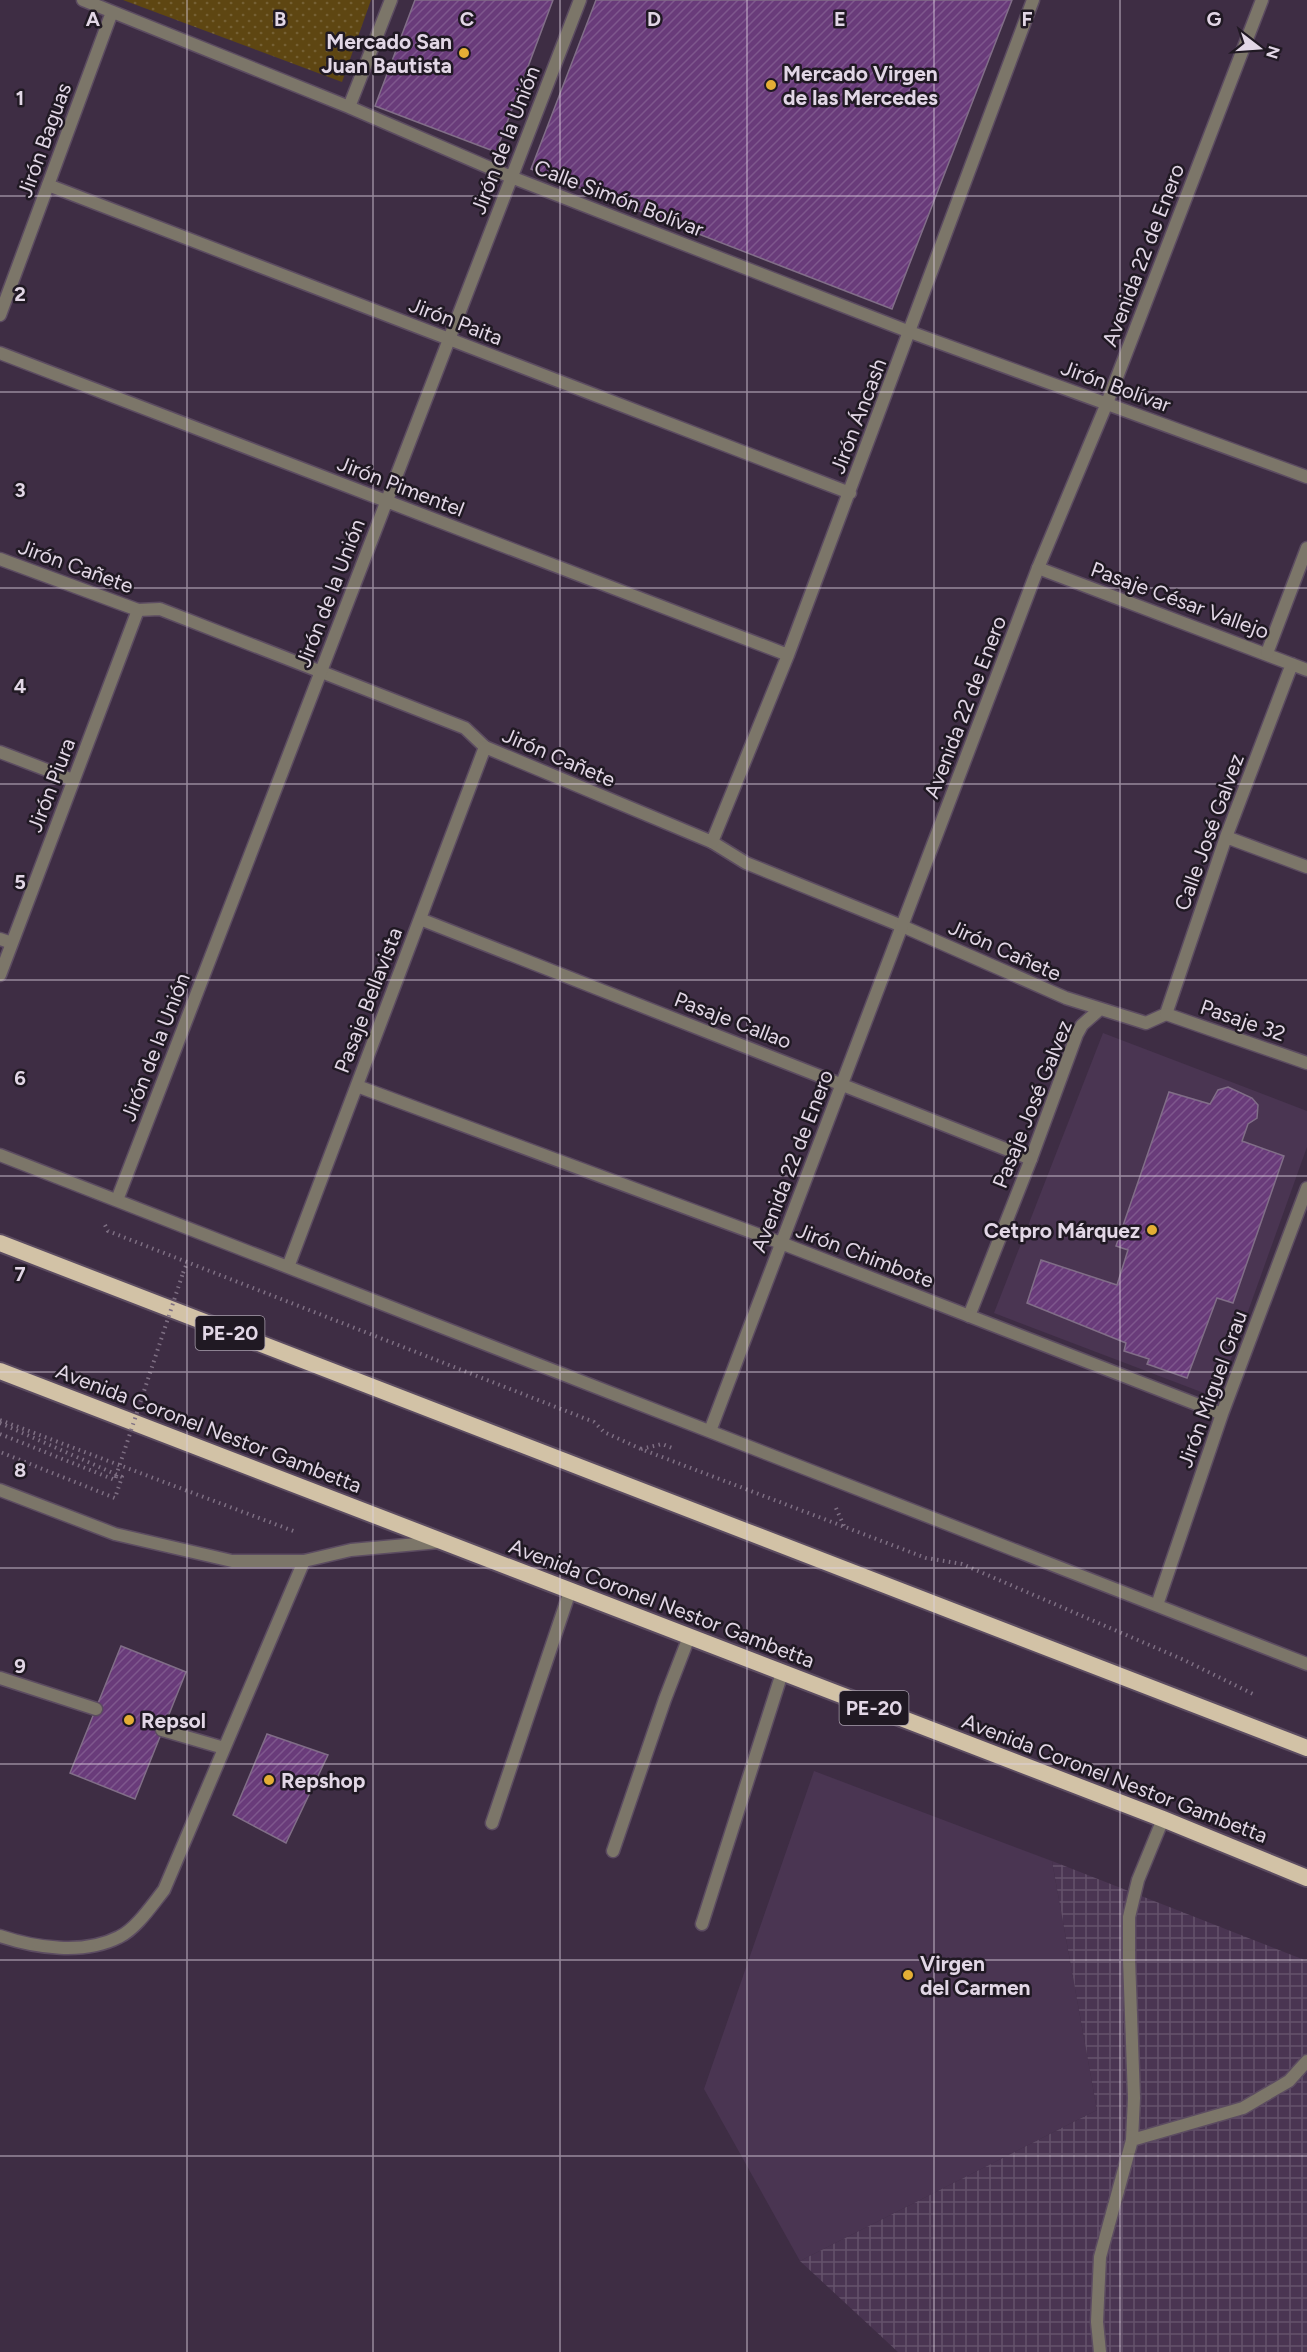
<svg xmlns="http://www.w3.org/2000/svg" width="1307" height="2352" viewBox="0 0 1307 2352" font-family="Figtree,sans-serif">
  <defs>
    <pattern id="industrial-grid" width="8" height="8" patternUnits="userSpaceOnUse" patternTransform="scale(1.5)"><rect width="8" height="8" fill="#4a3552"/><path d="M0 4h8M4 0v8" fill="none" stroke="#64526b"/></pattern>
    <pattern id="park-dots" width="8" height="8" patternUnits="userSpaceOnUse" patternTransform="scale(1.5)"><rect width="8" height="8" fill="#5e4612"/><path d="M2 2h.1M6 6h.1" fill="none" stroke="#756034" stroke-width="1.8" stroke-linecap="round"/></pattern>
    <pattern id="building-hatch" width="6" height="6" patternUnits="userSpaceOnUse" patternTransform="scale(1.5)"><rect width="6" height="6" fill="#693b7a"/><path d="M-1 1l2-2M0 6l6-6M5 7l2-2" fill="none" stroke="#7e578d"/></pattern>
  </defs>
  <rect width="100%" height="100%" fill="#3e2d44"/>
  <!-- built -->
  <path fill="#4a3552" d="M 1103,1033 L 1307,1111 L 1307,1147 L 1217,1398 L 994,1313 Z
    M 814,1771 L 1052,1861 L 1097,2110 L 800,2261 L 704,2089 Z"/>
  <!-- industrial -->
  <path fill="url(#industrial-grid)" d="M 1052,1861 L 1307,1961 L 1307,2352 L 898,2352 L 800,2261 L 1097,2110 Z"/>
  <!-- park -->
  <path fill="url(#park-dots)" d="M 123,0 L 371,0 L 342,82 Z"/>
  <!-- building -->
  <path fill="url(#building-hatch)" stroke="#816e88" stroke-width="1.5" d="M 415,0 L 553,0 L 496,152 L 375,106 Z
    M 596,0 L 1012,0 L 892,309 L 531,169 Z
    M 1228,1087 L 1252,1098 L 1258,1105 L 1257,1118 L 1248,1124 L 1242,1141 L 1284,1156 L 1233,1303 L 1217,1298 L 1187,1378 L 1147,1364 L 1149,1359 L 1124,1351 L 1126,1343 L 1027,1303 L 1041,1260 L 1117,1285 L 1128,1250 L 1116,1246 L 1169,1092 L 1210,1104 L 1218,1090 Z
    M 121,1646 L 186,1672 L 135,1799 L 70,1773 Z
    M 267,1734 L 328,1755 L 286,1843 L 233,1815 Z"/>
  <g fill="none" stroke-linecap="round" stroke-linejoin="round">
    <!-- service casing -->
    <g stroke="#5c4c61" stroke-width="15">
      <path id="service" d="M 0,1678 L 96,1709
        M 162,1730 L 224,1748
        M 492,1823 L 570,1591
        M 613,1851 L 665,1699 L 689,1637
        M 702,1924 L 782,1673
        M 0,1936 C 36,1948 84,1955 119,1937 C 136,1929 152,1905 164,1890 L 304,1561
        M 1132,2140 L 1243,2108 L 1289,2081 L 1307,2061
        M 1100,2352 L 1097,2322 L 1100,2257 L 1132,2140 L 1134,2098 L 1129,1959 L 1129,1917 L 1138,1880 L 1163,1819"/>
    </g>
    <!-- pedestrian casing -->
    <g stroke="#5c4c61" stroke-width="15">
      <path id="pedestrian" d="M 1038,568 L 1307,670
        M 138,610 L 160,609 L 465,728 L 485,747
        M 1226,837 L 1307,867
        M 712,842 L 746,863 L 902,926 L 1066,998 L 1146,1023 L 1166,1014 L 1226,837 L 1292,664
        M 969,1316 L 1031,1159 L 1077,1034 L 1082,1025 L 1099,1010"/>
    </g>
    <!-- minor casing -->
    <g stroke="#5c4c61" stroke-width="15">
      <path id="minor" d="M 83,0 L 349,107 L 511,177 L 910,332 L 1307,477
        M 349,107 L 391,0
        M 48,185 L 850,493
        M 0,315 L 112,12
        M 0,353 L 788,655
        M 0,559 L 138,610 L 0,975
        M 1267,653 L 1307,548
        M 0,752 L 73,780
        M 420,919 L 1031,1159
        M 0,939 L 12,943
        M 1166,1014 L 1307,1063
        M 357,1086 L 781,1243 L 1222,1414
        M 0,1155 L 1307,1664
        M 117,1200 L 580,0
        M 288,1267 L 485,747 L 712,842 L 788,655 L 1033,0
        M 710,1431 L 1038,568 L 1107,403 L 1262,0
        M 1157,1605 L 1222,1414 L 1307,1188"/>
    </g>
    <!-- tertiary casing -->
    <g stroke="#5c4c61" stroke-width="15">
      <path id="tertiary" d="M 0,1490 L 115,1534 L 232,1561 L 304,1561 L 351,1550 L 439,1542"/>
    </g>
    <!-- trunk casing -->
    <g stroke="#5c4c61" stroke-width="20">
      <path id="trunk" d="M 0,1243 L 1307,1748
        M 0,1371 L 1163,1819 L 1307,1878"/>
    </g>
    <!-- path -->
    <path stroke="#7e6f83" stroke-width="4" stroke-dasharray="1.5 4.5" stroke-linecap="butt" d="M 105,1225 L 108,1231 L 594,1422 L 604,1432 L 641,1449 L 926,1558 L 962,1564 L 1184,1660 L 1255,1695
      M 183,1273 L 187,1263
      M 0,1420 L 296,1532
      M 0,1423 L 122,1477 L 115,1498 L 0,1452
      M 0,1434 L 115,1480 L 116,1476
      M 641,1449 L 662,1444 L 672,1448
      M 836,1508 L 844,1526"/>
    <!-- service -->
    <use href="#service" stroke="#7c7669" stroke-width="12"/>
    <!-- pedestrian -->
    <use href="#pedestrian" stroke="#7c7669" stroke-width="12"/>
    <!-- minor -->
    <use href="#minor" stroke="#7c7669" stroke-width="12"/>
    <!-- tertiary -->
    <use href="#tertiary" stroke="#7c7669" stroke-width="12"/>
    <!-- trunk -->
    <use href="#trunk" stroke="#d2c2a6" stroke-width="16"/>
    <!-- path-bridge -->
    <path stroke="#7e6f83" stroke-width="4" stroke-dasharray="1.5 4.5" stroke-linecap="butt" d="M 116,1476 L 183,1273"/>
  </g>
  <!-- grid -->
  <path fill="none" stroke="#e2d7e6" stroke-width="1.5" stroke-opacity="0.55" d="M 187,0 L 187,2352M 373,0 L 373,2352M 560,0 L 560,2352M 747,0 L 747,2352M 934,0 L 934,2352M 1120,0 L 1120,2352M 0,196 L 1307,196M 0,392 L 1307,392M 0,588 L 1307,588M 0,784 L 1307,784M 0,980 L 1307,980M 0,1176 L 1307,1176M 0,1372 L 1307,1372M 0,1568 L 1307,1568M 0,1764 L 1307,1764M 0,1960 L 1307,1960M 0,2156 L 1307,2156"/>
  <!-- markers -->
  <g fill="#e4ae35" stroke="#201923" stroke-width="2">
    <circle cx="464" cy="53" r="6"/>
    <circle cx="771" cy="85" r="6"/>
    <circle cx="1152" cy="1230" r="6"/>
    <circle cx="129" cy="1720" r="6"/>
    <circle cx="269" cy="1780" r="6"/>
    <circle cx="908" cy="1975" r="6"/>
  </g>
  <g text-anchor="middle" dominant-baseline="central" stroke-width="5" stroke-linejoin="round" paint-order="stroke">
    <!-- shield labels -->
    <g fill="#201923" stroke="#a89eac" stroke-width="1.5">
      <rect x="195.5" y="1316" width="69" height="34" rx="4.5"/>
      <rect x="839.5" y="1691" width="69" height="34" rx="4.5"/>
    </g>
    <g font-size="20" font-weight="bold" fill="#e2d7e6">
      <text x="230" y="1333">PE-20</text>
      <text x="874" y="1708">PE-20</text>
    </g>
    <!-- poi labels -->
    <g font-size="21" font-weight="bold" fill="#e2d7e6" stroke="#201923" text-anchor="start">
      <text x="452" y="41" text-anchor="end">Mercado San<tspan x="452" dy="24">Juan Bautista</tspan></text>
      <text x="783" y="73">Mercado Virgen<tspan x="783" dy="24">de las Mercedes</tspan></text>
      <text x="1140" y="1230" text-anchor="end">Cetpro Márquez</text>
      <text x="141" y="1720">Repsol</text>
      <text x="281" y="1780">Repshop</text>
      <text x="920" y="1963">Virgen<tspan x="920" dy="24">del Carmen</tspan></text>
    </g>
    <!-- street labels -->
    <g font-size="21" fill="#e2d7e6" stroke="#201923">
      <text transform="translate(44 140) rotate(-70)">Jirón Baguas</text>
      <text transform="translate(505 140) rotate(-69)">Jirón de la Unión</text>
      <text transform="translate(619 198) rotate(21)">Calle Simón Bolívar</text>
      <text transform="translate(1143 255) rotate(-69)">Avenida 22 de Enero</text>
      <text transform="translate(456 321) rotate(21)">Jirón Paita</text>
      <text transform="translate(1116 386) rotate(20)">Jirón Bolívar</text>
      <text transform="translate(858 416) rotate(-69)">Jirón Áncash</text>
      <text transform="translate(401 486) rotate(21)">Jirón Pimentel</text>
      <text transform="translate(76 566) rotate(20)">Jirón Cañete</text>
      <text transform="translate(330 593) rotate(-69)">Jirón de la Unión</text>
      <text transform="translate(1180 600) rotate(20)">Pasaje César Vallejo</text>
      <text transform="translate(965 707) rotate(-69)">Avenida 22 de Enero</text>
      <text transform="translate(559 757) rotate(23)">Jirón Cañete</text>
      <text transform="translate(51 785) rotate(-69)">Jirón Piura</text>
      <text transform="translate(1209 832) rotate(-70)">Calle José Galvez</text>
      <text transform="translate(1005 950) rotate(24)">Jirón Cañete</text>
      <text transform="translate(368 1000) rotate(-69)">Pasaje Bellavista</text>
      <text transform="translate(733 1020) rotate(21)">Pasaje Callao</text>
      <text transform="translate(1243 1020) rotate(19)">Pasaje 32</text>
      <text transform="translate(155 1047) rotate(-69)">Jirón de la Unión</text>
      <text transform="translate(1032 1104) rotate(-68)">Pasaje José Galvez</text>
      <text transform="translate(792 1161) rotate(-69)">Avenida 22 de Enero</text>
      <text transform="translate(865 1255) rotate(21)">Jirón Chimbote</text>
      <text transform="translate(1212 1389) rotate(-70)">Jirón Miguel Grau</text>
      <text transform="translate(209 1428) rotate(21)">Avenida Coronel Nestor Gambetta</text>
      <text transform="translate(662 1603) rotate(21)">Avenida Coronel Nestor Gambetta</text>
      <text transform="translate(1115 1778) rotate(21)">Avenida Coronel Nestor Gambetta</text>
    </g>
  </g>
  <g font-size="20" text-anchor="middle" font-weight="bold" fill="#e2d7e6" stroke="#201923" stroke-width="5" stroke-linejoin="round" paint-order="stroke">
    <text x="93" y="26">A</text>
    <text x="280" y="26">B</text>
    <text x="467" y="26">C</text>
    <text x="654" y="26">D</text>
    <text x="840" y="26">E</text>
    <text x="1027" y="26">F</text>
    <text x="1214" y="26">G</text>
    <text x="20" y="105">1</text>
    <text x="20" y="301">2</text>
    <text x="20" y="497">3</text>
    <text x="20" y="693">4</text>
    <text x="20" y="889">5</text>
    <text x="20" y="1085">6</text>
    <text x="20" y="1281">7</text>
    <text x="20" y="1477">8</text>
    <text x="20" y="1673">9</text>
  </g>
  <!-- north arrow -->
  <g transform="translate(1259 48) rotate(107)" stroke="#201923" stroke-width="4.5" paint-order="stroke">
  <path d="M0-4.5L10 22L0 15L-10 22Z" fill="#e2d7e6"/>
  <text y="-9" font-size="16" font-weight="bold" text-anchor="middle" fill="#e2d7e6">N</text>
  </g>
</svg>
